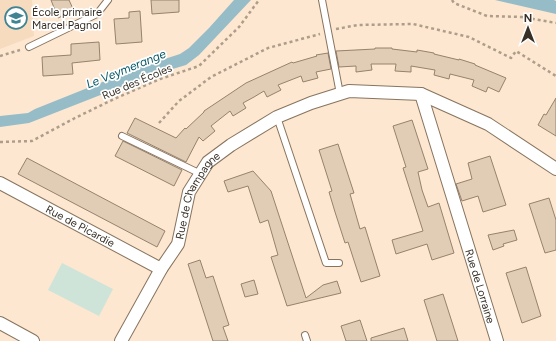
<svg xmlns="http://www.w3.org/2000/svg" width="556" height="341" viewBox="0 0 556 341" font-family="Figtree,sans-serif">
  <rect width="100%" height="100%" fill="#fde7d0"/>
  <!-- built -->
  <path fill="#f6dbbe" d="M 0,0 L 32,0 L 34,36 L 0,49 Z"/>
  <!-- green -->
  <path fill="#cfe4d8" d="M 62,263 L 113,289 L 99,316 L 48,290 Z"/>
  <!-- water -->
  <path fill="#96bcc7" d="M 234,0 L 251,0 L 199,55 L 186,65 L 149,76 L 29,123 L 0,127 L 0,116 L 28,113 L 35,109 L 140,67 L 180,54 L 189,48 L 209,28 Z
    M 495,0 L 554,0 L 556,1 L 556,14 Z"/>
  <!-- building -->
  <path fill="#e1ccb5" stroke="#96826d" d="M 51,0 L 69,0 L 74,11 L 58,18 Z
    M 151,0 L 179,0 L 179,12 L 152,14 Z
    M 140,11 L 142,42 L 116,44 L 114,19 L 129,18 L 129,12 Z
    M 99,42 L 100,60 L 72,63 L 73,74 L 43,76 L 42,57 L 71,55 L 71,44 Z
    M 375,48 L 392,48 L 392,49 L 417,52 L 417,50 L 434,53 L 434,54 L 459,60 L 459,59 L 475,64 L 475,65 L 506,78 L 499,92 L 488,87 L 486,92 L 472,86 L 474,80 L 450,74 L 449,79 L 434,75 L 435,70 L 411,66 L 411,72 L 395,71 L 396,64 L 371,64 L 372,70 L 356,72 L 356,66 L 339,67 L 336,51 L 375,49 Z
    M 328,53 L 331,69 L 316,72 L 318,78 L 303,82 L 301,76 L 278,85 L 281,90 L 267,97 L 264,91 L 254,97 L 243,103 L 246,108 L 233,116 L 230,111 L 211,126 L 215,131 L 203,141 L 199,137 L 186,162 L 127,133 L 135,118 L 176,138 L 185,128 L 186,129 L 204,112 L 204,111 L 246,83 L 292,62 L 293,63 L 317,56 L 316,55 Z
    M 556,98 L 556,136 L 538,125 L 544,114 L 546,115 Z
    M 412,120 L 428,169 L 418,172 L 422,190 L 428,207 L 439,203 L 454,253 L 432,260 L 427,244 L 396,254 L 392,240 L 423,231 L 403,168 L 406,167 L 393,126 Z
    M 123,141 L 182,170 L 174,186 L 115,156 Z
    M 338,144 L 354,193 L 350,194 L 360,229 L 365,227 L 380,276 L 361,282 L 348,242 L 345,243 L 335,212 L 329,192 L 332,191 L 319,150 Z
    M 490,156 L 506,205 L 483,212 L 478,196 L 462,201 L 456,184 L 472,179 L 468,163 Z
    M 27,158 L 165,231 L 157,247 L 18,174 Z
    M 253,171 L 271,191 L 306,298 L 323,285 L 337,281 L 341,293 L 287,306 L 271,257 L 278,255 L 268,220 L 260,223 L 248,186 L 228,192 L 224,181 Z
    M 549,198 L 556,220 L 556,250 L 545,253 L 529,204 Z
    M 514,230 L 517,240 L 503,244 L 504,246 L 493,250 L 488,235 Z
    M 200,260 L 206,278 L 213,276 L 229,325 L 223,327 L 228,341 L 213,341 L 188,264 Z
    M 526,267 L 541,316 L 522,323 L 506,273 Z
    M 254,280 L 258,294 L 245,297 L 241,284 Z
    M 443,294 L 451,319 L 458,341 L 437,341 L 424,300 Z
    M 360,320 L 367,341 L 346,341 L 341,326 Z
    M 404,328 L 408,341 L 371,341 L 371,338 Z"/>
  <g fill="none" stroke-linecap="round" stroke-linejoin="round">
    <!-- service casing -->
    <g stroke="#87745f" stroke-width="8">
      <path id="service" d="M 322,0 L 340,94
        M 29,47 L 97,14 L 108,0
        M 277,117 L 326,263 L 339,263
        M 122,136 L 201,174
        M 305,335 L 307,341"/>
    </g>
    <!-- minor casing -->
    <g stroke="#87745f" stroke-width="14">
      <g id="minor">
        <path id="s1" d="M 421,94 L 497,341"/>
        <path id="s2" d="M 0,183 L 161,269"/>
        <path d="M 0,323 L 33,341"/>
        <path id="s3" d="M 121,341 L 161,269 L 178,244 L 189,192 L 208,162 L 231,145 L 277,117 L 311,103 L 349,91 L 421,94 L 488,124 L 556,169"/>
      </g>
    </g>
    <!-- path -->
    <path stroke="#ad9d8b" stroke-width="2.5" stroke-dasharray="3 3" stroke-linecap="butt" d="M 452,0 L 454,3 L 487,16 L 522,17 L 556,23
      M 336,29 L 358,25 L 413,24 L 469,37 L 511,58 L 516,51 L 556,76
      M 0,56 L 20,50
      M 159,123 L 179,101 L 211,77 L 268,48 L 320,34
      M 0,142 L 32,141 L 75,118 L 114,99 L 160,79 L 199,66 L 239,27 L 259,0"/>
    <!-- service -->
    <use href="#service" stroke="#fff" stroke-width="6"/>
    <!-- minor -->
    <use href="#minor" stroke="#fff" stroke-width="12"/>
  </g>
  <!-- icons -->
  <defs>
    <g id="school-ring" transform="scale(1.15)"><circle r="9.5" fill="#fff" stroke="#408493" stroke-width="1.5"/><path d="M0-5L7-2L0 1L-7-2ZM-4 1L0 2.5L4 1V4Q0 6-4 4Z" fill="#408493"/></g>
  </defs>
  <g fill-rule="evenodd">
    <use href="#school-ring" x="16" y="18"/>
  </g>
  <g text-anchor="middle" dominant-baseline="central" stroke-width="3.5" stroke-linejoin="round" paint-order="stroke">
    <!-- poi labels -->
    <g font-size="11" fill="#372f26" stroke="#fff" text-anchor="start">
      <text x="32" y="12">École primaire<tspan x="32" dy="13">Marcel Pagnol</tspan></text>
    </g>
    <!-- street labels -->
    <g font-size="11" fill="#372f26" stroke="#fff">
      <text transform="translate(137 82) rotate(-23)">Rue des Écoles</text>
      <text stroke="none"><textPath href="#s3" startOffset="166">Rue de Champagne</textPath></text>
      <text stroke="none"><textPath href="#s2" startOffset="91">Rue de Picardie</textPath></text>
      <text stroke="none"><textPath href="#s1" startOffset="201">Rue de Lorraine</textPath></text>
    </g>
    <!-- water labels -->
    <g font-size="12" font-style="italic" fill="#085969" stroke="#fff">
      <text transform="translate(126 69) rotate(-22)">Le Veymerange</text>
    </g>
  </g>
  <!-- north arrow -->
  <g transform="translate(528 28)" stroke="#ffffff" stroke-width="3" paint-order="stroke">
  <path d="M0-3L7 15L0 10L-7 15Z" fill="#372f26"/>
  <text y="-6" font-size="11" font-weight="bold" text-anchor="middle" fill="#372f26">N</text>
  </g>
</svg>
